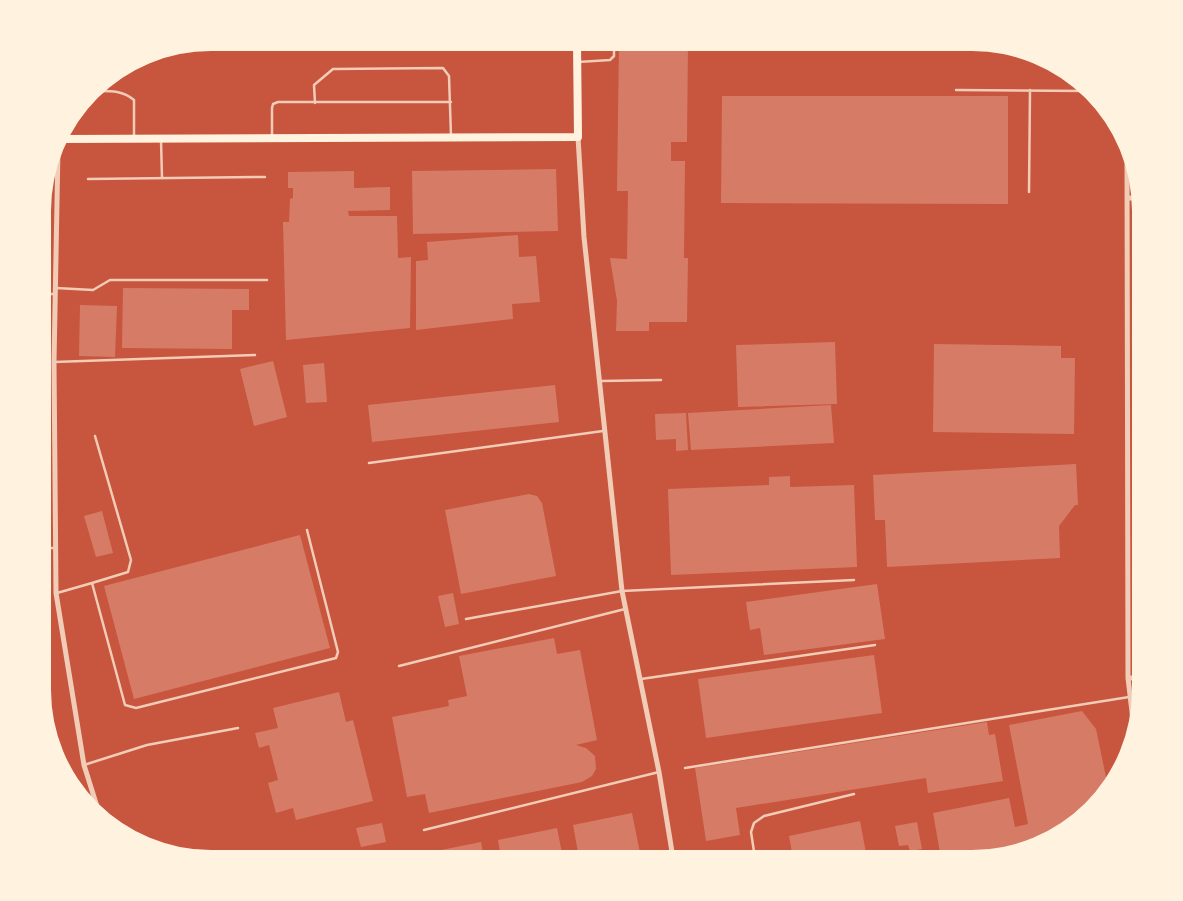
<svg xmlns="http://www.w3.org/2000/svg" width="1183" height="901" viewBox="0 0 1183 901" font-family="'Roboto Condensed',sans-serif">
  <rect width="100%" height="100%" fill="#c8553d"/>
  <!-- building -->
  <path fill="#d67c66" d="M 619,43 L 688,43 L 687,142 L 671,142 L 671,161 L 685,161 L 684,258 L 688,258 L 687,322 L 649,322 L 649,331 L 616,331 L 617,301 L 610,258 L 627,259 L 628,191 L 617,191 Z
    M 722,96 L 1008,96 L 1008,204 L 721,203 Z
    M 556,169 L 558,231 L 413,234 L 412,171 Z
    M 354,171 L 354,188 L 390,187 L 390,210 L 348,211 L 349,216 L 397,216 L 398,258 L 411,257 L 410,328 L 286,340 L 283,222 L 289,222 L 290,199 L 293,198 L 293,188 L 288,188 L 288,172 Z
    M 518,235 L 519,257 L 536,256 L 540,302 L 512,304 L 513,319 L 416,330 L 416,261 L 428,260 L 427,242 Z
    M 123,288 L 249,289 L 249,310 L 232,310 L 232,349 L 122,348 Z
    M 80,305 L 117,306 L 115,357 L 79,356 Z
    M 835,342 L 837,404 L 738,407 L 736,345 Z
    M 934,344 L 1061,346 L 1061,358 L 1075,358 L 1074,434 L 933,432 Z
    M 273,361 L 287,417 L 254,426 L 240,369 Z
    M 324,363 L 327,402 L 306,403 L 303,365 Z
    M 555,385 L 559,422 L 372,442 L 368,405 Z
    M 831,405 L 834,443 L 691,450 L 688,413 Z
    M 686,413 L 688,450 L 676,451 L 676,439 L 656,440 L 655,414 Z
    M 1076,464 L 1078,505 L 1075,505 L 1059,526 L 1060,558 L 887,567 L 885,520 L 875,520 L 873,475 Z
    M 790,476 L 790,487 L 854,485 L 857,567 L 671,575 L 668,489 L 769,485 L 769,477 Z
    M 529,494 L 537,496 L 542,503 L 556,576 L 461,594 L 445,510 Z
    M 102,511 L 113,553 L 96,557 L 84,516 Z
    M 300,535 L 330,648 L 134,699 L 104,586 Z
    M 877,584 L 885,639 L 764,655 L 760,628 L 750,630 L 746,602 Z
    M 453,593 L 459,624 L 445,627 L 438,596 Z
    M 554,638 L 557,654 L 580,650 L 597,740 L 576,745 L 586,748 L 595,756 L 596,769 L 592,776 L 582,782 L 429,813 L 425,794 L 407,797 L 392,717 L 449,706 L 448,700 L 467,696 L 459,656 Z
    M 874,655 L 882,713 L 706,738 L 698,679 Z
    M 339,692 L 346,722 L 353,720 L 373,801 L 296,820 L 293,808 L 276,813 L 268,783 L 278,780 L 269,745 L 259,748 L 255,733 L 278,728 L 273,708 Z
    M 1082,711 L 1096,729 L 1108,787 L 1099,801 L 1046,841 L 972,858 L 941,858 L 933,813 L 1009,798 L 1015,827 L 1028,824 L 1009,725 Z
    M 987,722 L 989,735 L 995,734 L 1003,781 L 928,793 L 926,778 L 736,808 L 740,835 L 706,841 L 695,768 Z
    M 632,813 L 641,858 L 579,858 L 573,825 Z
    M 860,821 L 867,858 L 793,858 L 789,836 Z
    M 917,822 L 922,849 L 910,851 L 908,845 L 899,846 L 895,826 Z
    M 382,823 L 386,842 L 361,847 L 356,828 Z
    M 557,828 L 563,858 L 501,858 L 498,840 Z
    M 481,842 L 484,858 L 422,858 L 421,854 Z
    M 924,851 L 926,858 L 902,858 L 902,855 Z"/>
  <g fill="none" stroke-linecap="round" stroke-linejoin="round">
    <!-- service -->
    <path stroke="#f1ccb7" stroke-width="2.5" d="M 578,62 L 610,60 L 614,56 L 614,43
      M 956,90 L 1088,91
      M 94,91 C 110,91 122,90 134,100 L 134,137
      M 315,103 L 314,85 L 333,69 L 443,68 L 449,76 L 451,136
      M 272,137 L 272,108 L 273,104 L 278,102 L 451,102
      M 161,140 L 162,178
      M 88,179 L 265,177
      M 1029,192 L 1030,90
      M 56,288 L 93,290 L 110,280 L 267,280
      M 44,294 L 55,294
      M 54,362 L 255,355
      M 600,381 L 661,380
      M 369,463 L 603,431
      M 43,548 L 54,548
      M 92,583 L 128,572 L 131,560 L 95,436
      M 57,593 L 92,583 L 125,705 L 136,708 L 336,658 L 338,652 L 307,530
      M 466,619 L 622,591 L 854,580
      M 399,666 L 625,609
      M 641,679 L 875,645
      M 84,765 L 147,745 L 238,728
      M 685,768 L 1129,697
      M 424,830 L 659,772
      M 755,858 L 751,832 L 754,823 L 764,816 L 854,794"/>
    <!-- minor -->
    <path stroke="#f1ccb7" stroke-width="5" d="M 578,137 L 584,237 L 622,591 L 659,772 L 673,858
      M 58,149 L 54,362 L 56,593 L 84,765 L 100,816
      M 1127,153 L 1128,678 L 1134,729
      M 1127,198 L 1138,198
      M 1128,678 L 1140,678"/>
    <!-- secondary -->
    <path stroke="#fff3e0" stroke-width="8" d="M 61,139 L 578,137 L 577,43"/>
  </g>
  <!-- crop -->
  <path d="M0 0H1183V901H0ZM211 51H972A160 160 0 0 1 1132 211V690A160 160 0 0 1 972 850H211A160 160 0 0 1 51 690V211A160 160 0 0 1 211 51Z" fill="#fff3e0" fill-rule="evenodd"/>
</svg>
